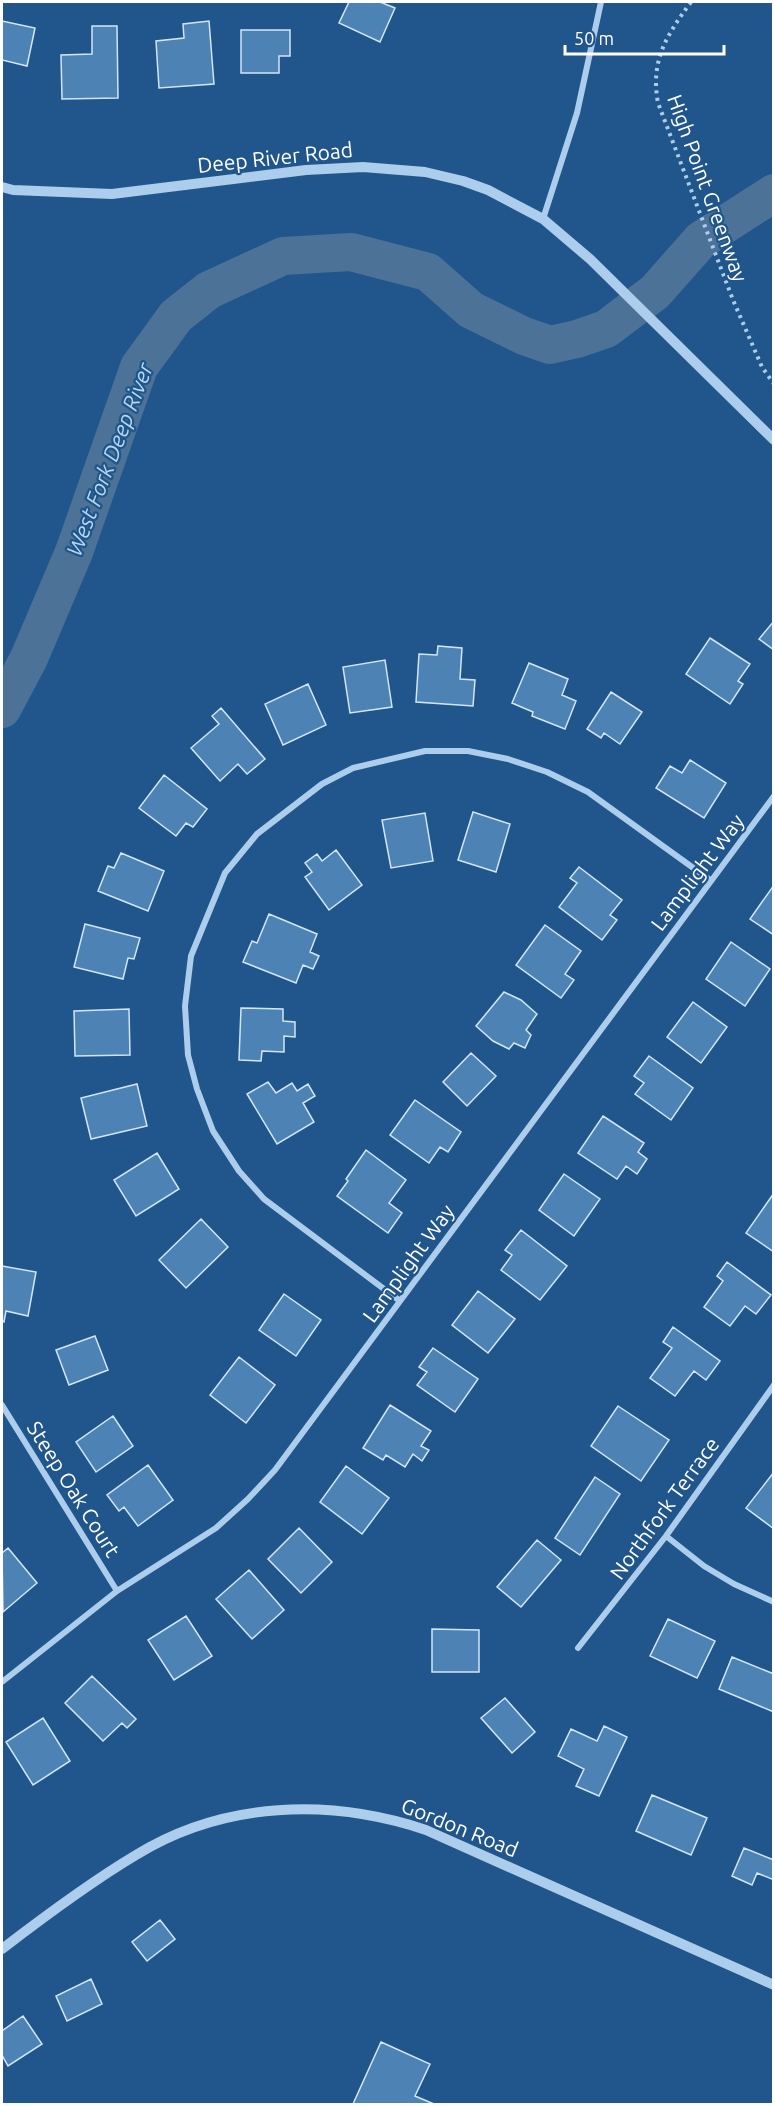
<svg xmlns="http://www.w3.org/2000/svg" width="775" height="2106" viewBox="0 0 775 2106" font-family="Ubuntu,sans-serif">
  <rect width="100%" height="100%" fill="#20568b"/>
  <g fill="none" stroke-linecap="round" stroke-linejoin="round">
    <!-- river -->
    <path stroke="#4c7298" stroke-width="38" d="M 2,709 L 29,658 L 74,552 L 139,367 L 176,316 L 209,290 L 283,256 L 351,252 L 428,272 L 471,310 L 524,336 L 550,345 L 577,339 L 606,329 L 655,292 L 701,240 L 774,193"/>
  </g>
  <!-- building -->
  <path fill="#4d82b4" stroke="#d1e6f8" stroke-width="1.5" d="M 349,2 L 380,2 L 395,8 L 380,42 L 339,23 Z
    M 2,21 L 35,28 L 27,66 L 2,60 Z
    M 209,21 L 214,84 L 159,88 L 156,41 L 184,38 L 183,24 Z
    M 92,26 L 117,26 L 118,98 L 62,99 L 61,55 L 92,54 Z
    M 241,30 L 290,30 L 290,56 L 279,56 L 279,73 L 241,73 Z
    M 774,621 L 774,650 L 759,639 Z
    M 710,638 L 750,664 L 738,681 L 743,684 L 730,704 L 686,674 Z
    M 438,646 L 462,648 L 460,679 L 475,680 L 473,706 L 416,702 L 419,654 L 437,655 Z
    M 385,660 L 392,707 L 350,713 L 343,667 Z
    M 529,663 L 568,679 L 562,695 L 576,701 L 565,729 L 532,716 L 533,712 L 512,703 Z
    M 308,684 L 326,725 L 283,745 L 265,704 Z
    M 611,692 L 642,712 L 620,744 L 604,733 L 601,738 L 587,729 Z
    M 221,708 L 265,759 L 247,774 L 238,764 L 220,781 L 191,748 L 219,724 L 212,716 Z
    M 690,760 L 726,783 L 704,818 L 656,788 L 670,766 L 682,773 Z
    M 164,775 L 207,809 L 193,827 L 186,823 L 176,836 L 139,808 Z
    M 473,812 L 510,824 L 496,872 L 458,860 Z
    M 425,813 L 433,861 L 391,868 L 382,820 Z
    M 336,850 L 362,885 L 329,910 L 305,877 L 312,872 L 305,863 L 317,854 L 322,861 Z
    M 121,853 L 164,871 L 148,911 L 98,891 L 108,866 L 114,868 Z
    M 579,867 L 622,900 L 610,915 L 617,920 L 602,940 L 559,907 L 577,883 L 570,878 Z
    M 774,885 L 774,935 L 750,919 Z
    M 269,914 L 317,934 L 310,952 L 319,956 L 313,969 L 303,965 L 296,983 L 243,962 L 252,941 L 257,943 Z
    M 85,924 L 140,938 L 134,959 L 128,958 L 123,979 L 74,967 Z
    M 545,925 L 581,951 L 565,974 L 574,980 L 561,998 L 516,965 Z
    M 731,942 L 770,969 L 745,1006 L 706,979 Z
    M 504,992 L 521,1000 L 537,1014 L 526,1030 L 531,1035 L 525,1048 L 514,1043 L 509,1049 L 493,1041 L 476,1026 Z
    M 693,1002 L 727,1027 L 701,1063 L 667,1037 Z
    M 241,1008 L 283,1009 L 283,1021 L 295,1022 L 295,1037 L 284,1036 L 284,1052 L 262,1051 L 261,1061 L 239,1060 Z
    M 129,1009 L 130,1055 L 75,1056 L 74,1011 Z
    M 471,1053 L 496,1076 L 467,1106 L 443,1082 Z
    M 649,1056 L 693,1088 L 671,1120 L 635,1094 L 644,1083 L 634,1076 Z
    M 268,1082 L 276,1093 L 292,1083 L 297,1091 L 308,1084 L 315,1096 L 303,1103 L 314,1122 L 277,1144 L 247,1094 Z
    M 137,1084 L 147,1126 L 91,1139 L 81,1098 Z
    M 415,1100 L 461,1132 L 448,1152 L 440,1147 L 429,1163 L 390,1135 Z
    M 603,1116 L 644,1143 L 638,1152 L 647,1159 L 637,1174 L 626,1166 L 617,1179 L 578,1153 Z
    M 366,1150 L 406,1180 L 389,1203 L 402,1213 L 388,1233 L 337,1196 L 348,1181 L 346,1179 Z
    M 157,1153 L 179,1189 L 136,1216 L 114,1180 Z
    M 564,1174 L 600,1199 L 574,1236 L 539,1210 Z
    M 774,1193 L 774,1252 L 746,1233 Z
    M 201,1219 L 228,1247 L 186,1288 L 159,1260 Z
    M 521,1230 L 567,1266 L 540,1300 L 501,1270 L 512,1255 L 505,1250 Z
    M 727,1262 L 771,1295 L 756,1314 L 745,1306 L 730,1326 L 704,1307 L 723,1281 L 717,1276 Z
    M 2,1266 L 36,1272 L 28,1316 L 6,1311 L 4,1322 L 2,1321 Z
    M 478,1291 L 515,1319 L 488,1353 L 452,1325 Z
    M 284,1294 L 321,1320 L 296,1356 L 259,1330 Z
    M 673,1327 L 720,1361 L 706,1380 L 694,1371 L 675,1396 L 650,1378 L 672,1348 L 663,1342 Z
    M 95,1336 L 108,1370 L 69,1385 L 56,1350 Z
    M 433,1348 L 478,1379 L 455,1412 L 417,1385 L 427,1372 L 419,1367 Z
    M 239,1357 L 275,1385 L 246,1423 L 210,1395 Z
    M 390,1405 L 431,1431 L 421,1446 L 429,1450 L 422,1461 L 413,1454 L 405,1467 L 386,1455 L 383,1460 L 363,1448 Z
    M 618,1406 L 669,1440 L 641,1481 L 591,1446 Z
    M 113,1416 L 133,1446 L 96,1472 L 76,1442 Z
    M 148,1465 L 173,1500 L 138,1526 L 124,1507 L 119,1511 L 107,1495 Z
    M 346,1466 L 389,1498 L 362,1534 L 320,1502 Z
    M 774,1472 L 774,1529 L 746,1508 Z
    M 595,1477 L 620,1494 L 580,1555 L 555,1538 Z
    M 299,1528 L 332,1562 L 301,1593 L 268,1559 Z
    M 537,1540 L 561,1560 L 521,1607 L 497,1587 Z
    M 8,1548 L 37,1583 L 3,1612 L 2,1553 Z
    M 249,1570 L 284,1610 L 252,1639 L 216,1599 Z
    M 186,1616 L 212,1656 L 174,1680 L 148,1640 Z
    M 668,1619 L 715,1641 L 697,1678 L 650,1656 Z
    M 432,1629 L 479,1630 L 479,1672 L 432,1672 Z
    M 732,1657 L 774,1674 L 774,1712 L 719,1689 Z
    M 92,1676 L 136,1719 L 127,1728 L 122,1723 L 103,1741 L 65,1703 Z
    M 505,1698 L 535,1732 L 512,1753 L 481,1718 Z
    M 43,1718 L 70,1761 L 33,1785 L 6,1742 Z
    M 604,1726 L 627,1737 L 599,1796 L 576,1786 L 584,1769 L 558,1756 L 571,1729 L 597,1741 Z
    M 652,1795 L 707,1818 L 691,1855 L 636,1831 Z
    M 744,1848 L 774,1860 L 774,1880 L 757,1873 L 752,1885 L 732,1876 Z
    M 160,1920 L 175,1939 L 147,1961 L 132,1942 Z
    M 91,1979 L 102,2004 L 67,2021 L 56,1996 Z
    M 23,2016 L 42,2044 L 8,2066 L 2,2055 L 2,2031 Z
    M 381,2042 L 430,2064 L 415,2096 L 434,2104 L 353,2104 Z"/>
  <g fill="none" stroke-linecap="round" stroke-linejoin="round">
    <!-- path -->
    <path stroke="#accdeb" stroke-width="4" stroke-dasharray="3 4.5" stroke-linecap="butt" d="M 691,2 C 667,35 650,60 658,103 L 733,300 L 762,367 L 774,384"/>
    <!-- minor -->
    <path stroke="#accdeb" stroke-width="6" d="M 543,219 L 577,113 L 601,2
      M 400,1301 L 264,1199 L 239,1171 L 213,1131 L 197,1089 L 188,1055 L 185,1006 L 191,956 L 225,873 L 257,834 L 322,784 L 353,768 L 425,751 L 468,751 L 508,759 L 547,772 L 588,792 L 710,880
      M 2,1405 L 117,1591
      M 666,1536 L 704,1566 L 734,1584 L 774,1602
      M 578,1648 L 666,1536 L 774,1385
      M 2,1682 L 117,1591 L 216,1528 L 248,1499 L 275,1470 L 774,796"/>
    <!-- tertiary -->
    <path stroke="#accdeb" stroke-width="10" d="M 2,187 L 13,190 L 112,194 L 306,170 L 363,167 L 425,172 L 463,181 L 488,190 L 543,219 L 590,259 L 774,440
      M 2,1949 C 45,1916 89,1883 136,1855 C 224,1801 330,1798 426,1830 L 774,1985"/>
  </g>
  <g text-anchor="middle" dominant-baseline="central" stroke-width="4.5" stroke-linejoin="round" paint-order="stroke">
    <!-- street labels -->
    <g font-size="21" fill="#fff" stroke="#20568b">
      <text transform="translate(275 157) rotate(-6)">Deep River Road</text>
      <text transform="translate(708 188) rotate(70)">High Point Greenway</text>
      <text transform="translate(697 872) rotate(-53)">Lamplight Way</text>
      <text transform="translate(408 1263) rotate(-54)">Lamplight Way</text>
      <text transform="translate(74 1489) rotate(58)">Steep Oak Court</text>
      <text transform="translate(664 1508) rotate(-54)">Northfork Terrace</text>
      <text transform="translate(460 1827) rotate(22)">Gordon Road</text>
    </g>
    <!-- water labels -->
    <g font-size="22" font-style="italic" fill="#b8d7f2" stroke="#20568b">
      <text transform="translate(109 459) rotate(-69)">West Fork Deep River</text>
    </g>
  </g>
  <!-- border -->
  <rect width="775" height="2106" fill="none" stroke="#ffffff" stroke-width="6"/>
  <!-- scale -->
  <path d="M565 45v9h159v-9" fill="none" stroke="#ffffff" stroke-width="3"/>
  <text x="574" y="45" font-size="18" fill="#ffffff" stroke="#20568b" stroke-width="4.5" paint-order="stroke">50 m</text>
</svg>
